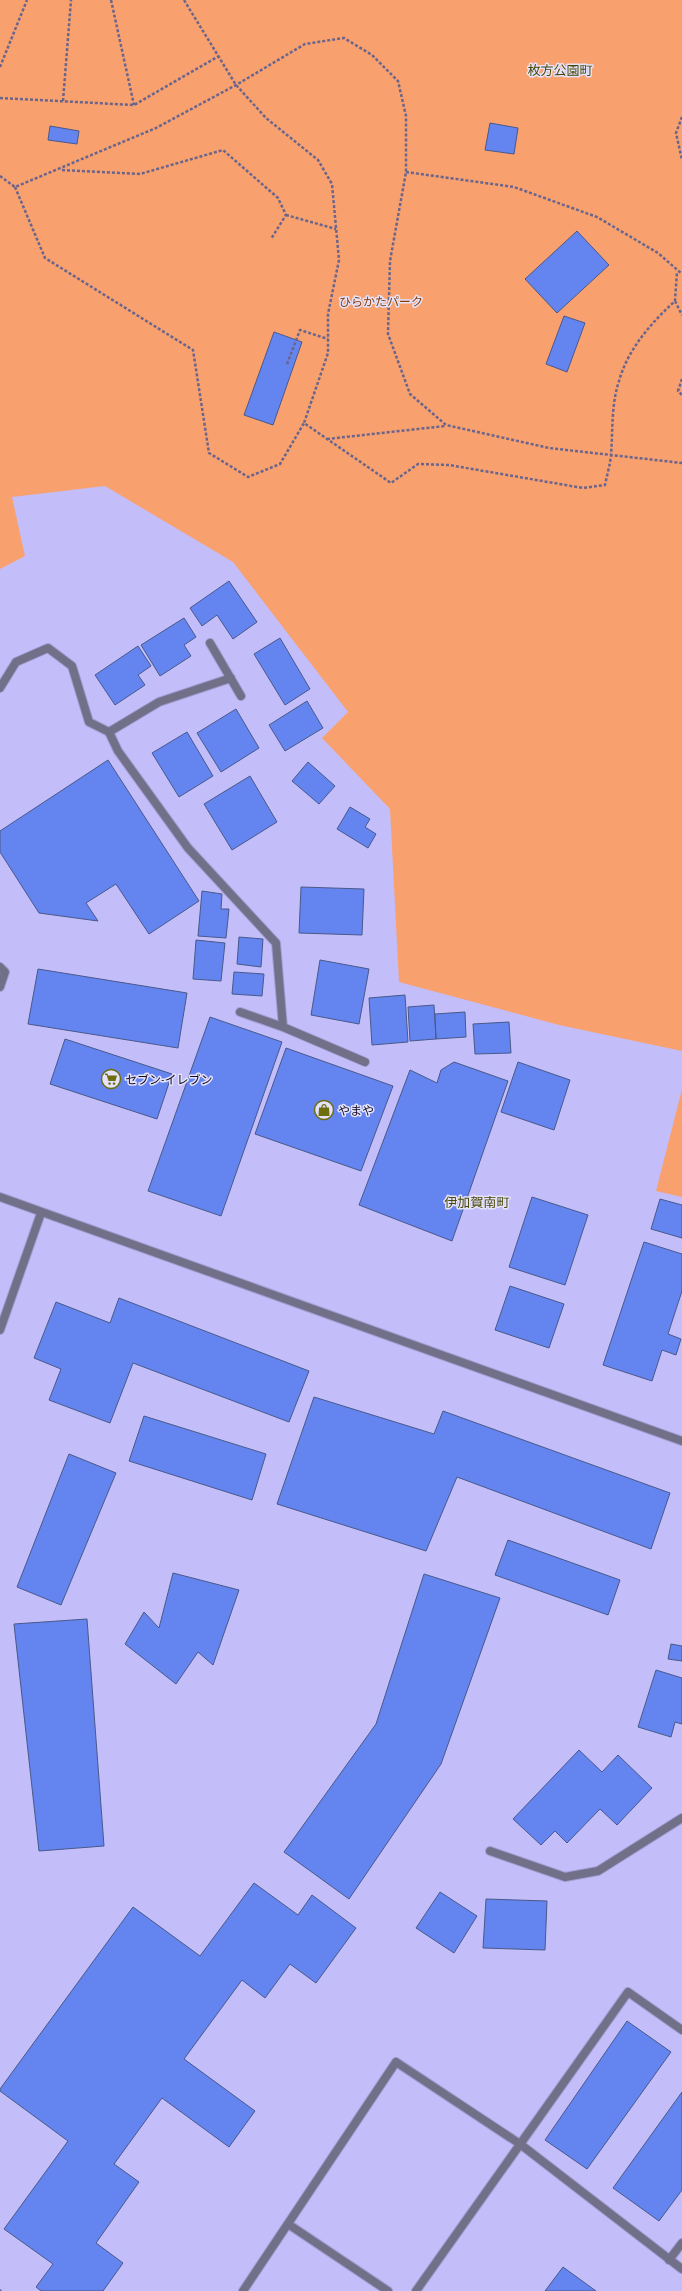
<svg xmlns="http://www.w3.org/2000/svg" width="682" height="2291" viewBox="0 0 682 2291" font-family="'PT Sans Narrow','Noto Sans JP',sans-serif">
  <rect width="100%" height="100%" fill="#c3bef9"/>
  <!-- green -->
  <path fill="#f9a06f" d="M 0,0 L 682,0 L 682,1051 L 559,1025 L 399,982 L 390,809 L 322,738 L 348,712 L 233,562 L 105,486 L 12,497 L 25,556 L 0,569 Z
    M 682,1089 L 682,1197 L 656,1191 Z"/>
  <!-- building -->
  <path fill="#6484ef" stroke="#49598b" d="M 490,123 L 518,128 L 514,154 L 485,150 Z
    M 50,126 L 79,131 L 77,144 L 48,140 Z
    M 577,231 L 609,265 L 557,313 L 525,279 Z
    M 564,316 L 585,323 L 567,372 L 546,364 Z
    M 274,332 L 302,342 L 273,425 L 244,415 Z
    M 229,581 L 257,622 L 233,639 L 217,615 L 202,626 L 190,608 Z
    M 184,618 L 196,637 L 184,645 L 191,656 L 160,676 L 141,645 Z
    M 280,638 L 310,689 L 285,705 L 254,654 Z
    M 138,646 L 151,666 L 138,675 L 145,685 L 115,705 L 95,675 Z
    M 307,701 L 323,728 L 285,751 L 269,725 Z
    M 236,709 L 259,748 L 221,772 L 197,733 Z
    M 187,732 L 213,776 L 179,797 L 152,753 Z
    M 108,760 L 199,901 L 149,934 L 116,884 L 86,903 L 98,921 L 39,913 L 0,852 L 0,831 Z
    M 308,762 L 335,786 L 319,804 L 292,781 Z
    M 250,776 L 277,822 L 232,850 L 204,804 Z
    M 350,807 L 370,819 L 365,827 L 376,834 L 368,848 L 337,829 Z
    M 301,887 L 364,889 L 362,935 L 299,933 Z
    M 202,891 L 222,894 L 221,909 L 229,909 L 226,938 L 198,936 Z
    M 239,937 L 263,939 L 261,967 L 237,964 Z
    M 196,940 L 225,943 L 221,981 L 193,979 Z
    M 320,960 L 369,969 L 359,1024 L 311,1015 Z
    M 38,969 L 187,993 L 178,1048 L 28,1024 Z
    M 234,972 L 264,974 L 262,996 L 232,994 Z
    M 405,995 L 408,1042 L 372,1045 L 369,998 Z
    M 434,1005 L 436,1039 L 410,1041 L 408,1007 Z
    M 465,1012 L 466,1037 L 436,1039 L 435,1014 Z
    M 210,1017 L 282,1042 L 221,1216 L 148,1191 Z
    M 509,1022 L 511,1053 L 475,1054 L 473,1024 Z
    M 65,1039 L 172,1074 L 157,1119 L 50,1084 Z
    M 286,1048 L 393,1086 L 361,1171 L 255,1134 Z
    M 454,1062 L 508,1081 L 452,1241 L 359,1205 L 410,1070 L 437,1083 L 441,1070 Z
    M 518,1062 L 570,1080 L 554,1130 L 501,1112 Z
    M 532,1197 L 588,1215 L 565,1285 L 509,1267 Z
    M 660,1199 L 682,1205 L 682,1238 L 651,1229 Z
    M 644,1242 L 682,1254 L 682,1291 L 668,1334 L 681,1339 L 676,1355 L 662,1350 L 652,1381 L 603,1365 Z
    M 510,1286 L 564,1304 L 549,1348 L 495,1330 Z
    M 119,1298 L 309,1371 L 289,1422 L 133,1363 L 110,1423 L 49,1400 L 61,1369 L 34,1358 L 56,1302 L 110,1323 Z
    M 314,1397 L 434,1434 L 443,1411 L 670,1493 L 651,1549 L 457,1477 L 426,1551 L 277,1504 Z
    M 144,1416 L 266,1454 L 252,1500 L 129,1461 Z
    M 69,1454 L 116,1473 L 61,1605 L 17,1587 Z
    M 508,1540 L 620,1580 L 608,1615 L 495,1575 Z
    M 173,1573 L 239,1590 L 213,1665 L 198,1652 L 176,1684 L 125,1644 L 144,1612 L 159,1628 Z
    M 424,1574 L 500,1598 L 441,1764 L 349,1899 L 284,1852 L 376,1724 Z
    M 87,1619 L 104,1846 L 39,1851 L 14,1624 Z
    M 671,1644 L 682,1646 L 682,1661 L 668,1659 Z
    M 656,1670 L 682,1678 L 682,1724 L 675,1722 L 671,1737 L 638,1727 Z
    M 579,1750 L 602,1772 L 618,1755 L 652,1788 L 617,1825 L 600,1809 L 567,1843 L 555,1831 L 541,1845 L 513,1819 Z
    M 254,1883 L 298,1915 L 312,1895 L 356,1928 L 316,1983 L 290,1964 L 265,1998 L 242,1980 L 184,2059 L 255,2111 L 229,2147 L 162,2098 L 114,2164 L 139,2182 L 96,2243 L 123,2263 L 103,2291 L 41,2291 L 36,2287 L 53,2264 L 4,2229 L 68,2141 L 0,2091 L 0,2089 L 133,1907 L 200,1956 Z
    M 440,1892 L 477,1916 L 454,1953 L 416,1928 Z
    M 486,1899 L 547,1901 L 545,1950 L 483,1948 Z
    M 627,2021 L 671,2052 L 587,2169 L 545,2140 Z
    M 682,2092 L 682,2190 L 659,2221 L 613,2188 Z
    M 563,2267 L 596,2291 L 545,2291 Z"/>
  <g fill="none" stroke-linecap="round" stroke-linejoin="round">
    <!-- service casing -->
    <g stroke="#a29ed2" stroke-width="10">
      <path id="service" d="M 109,732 L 118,751 L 188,848 L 276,943 L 283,1027
        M 240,1012 L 283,1027 L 365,1062"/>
    </g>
    <!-- minor casing -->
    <g stroke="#a29ed2" stroke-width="10">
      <path id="minor" d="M 210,643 L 241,696
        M 0,688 L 16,662 L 48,648 L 72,666 L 89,722 L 109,732 L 159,702 L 231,678
        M 0,967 L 5,972 L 0,987
        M 0,1330 L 41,1213
        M 490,1851 L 565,1877 L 598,1871 L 682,1818
        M 288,2224 L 388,2291
        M 669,2260 L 682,2243
        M 243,2291 L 396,2062 L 520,2144 L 682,2269
        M 416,2291 L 628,1992 L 682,2030"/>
    </g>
    <!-- tertiary casing -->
    <g stroke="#a29ed2" stroke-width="10">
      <path id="tertiary" d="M 0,1197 L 682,1441"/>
    </g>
    <!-- path -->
    <path stroke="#69658c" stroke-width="2.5" stroke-dasharray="3 2" stroke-linecap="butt" d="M 111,0 L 134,105
      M 184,0 L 236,85 L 266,118 L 318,160 L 332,184 L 339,260 L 328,314 L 328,353 L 304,423 L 391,483 L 418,464 L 449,465 L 583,488 L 605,485 C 607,475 610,465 611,455 C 613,430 611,405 619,381 C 628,349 651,323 675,301 L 677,272
      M 0,67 L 27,0
      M 0,98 L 134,105 L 219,56
      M 63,101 L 71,0
      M 682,117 L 676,133 L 682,160
      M 62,170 L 140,174 L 223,150 L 278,198 L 286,215 L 271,239
      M 406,172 L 514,187 L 597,217 L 658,253 L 682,274
      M 0,176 L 15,187 L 156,128 L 236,85 L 305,44 L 344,38 L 372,55 L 398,81 L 406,116 L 406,172 L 390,261 L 388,334 L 410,394 L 446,425 L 549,448 L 682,463
      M 15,187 L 45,258 L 193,350 L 209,453 L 248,477 L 280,464 L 304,423
      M 286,215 L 336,229
      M 675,301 L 682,315
      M 287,364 L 300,330 L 328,339
      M 682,379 L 678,391 L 682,395
      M 327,439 L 445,426
      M 0,2290 L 1,2291"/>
    <!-- service -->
    <use href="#service" stroke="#727089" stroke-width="8"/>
    <!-- minor -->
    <use href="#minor" stroke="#727089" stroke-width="8"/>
    <!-- tertiary -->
    <use href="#tertiary" stroke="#727089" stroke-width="8"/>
  </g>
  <!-- icons -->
  <defs>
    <g id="supermarket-ring" transform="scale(1)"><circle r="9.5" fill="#e5e3fc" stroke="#6f6e0f" stroke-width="1.5"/><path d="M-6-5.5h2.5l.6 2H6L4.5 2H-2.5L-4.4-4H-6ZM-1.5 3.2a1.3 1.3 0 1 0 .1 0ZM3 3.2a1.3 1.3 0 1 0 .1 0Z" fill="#6f6e0f"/></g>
    <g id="shop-ring" transform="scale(1)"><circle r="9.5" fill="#e5e3fc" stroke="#6f6e0f" stroke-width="1.5"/><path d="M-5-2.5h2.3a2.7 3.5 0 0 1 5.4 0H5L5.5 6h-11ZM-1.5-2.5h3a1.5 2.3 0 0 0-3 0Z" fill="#6f6e0f"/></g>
  </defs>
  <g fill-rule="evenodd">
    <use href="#supermarket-ring" x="111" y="1079"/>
    <use href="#shop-ring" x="324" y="1110"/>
  </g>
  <g text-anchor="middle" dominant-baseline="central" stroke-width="3" stroke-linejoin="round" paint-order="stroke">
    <!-- park labels -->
    <g font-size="12" fill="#853c07" stroke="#e5e3fc">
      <text x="381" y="301">ひらかたパーク</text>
    </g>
    <!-- poi labels -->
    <g font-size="12" fill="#0e0b1f" stroke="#e5e3fc" text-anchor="start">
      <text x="125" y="1079">セブン-イレブン</text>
      <text x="338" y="1110">やまや</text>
    </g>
    <!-- neighbourhood labels -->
    <g font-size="13" fill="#494807" stroke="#e5e3fc">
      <text x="560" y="70">枚方公園町</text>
      <text x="477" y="1202">伊加賀南町</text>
    </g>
  </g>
</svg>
